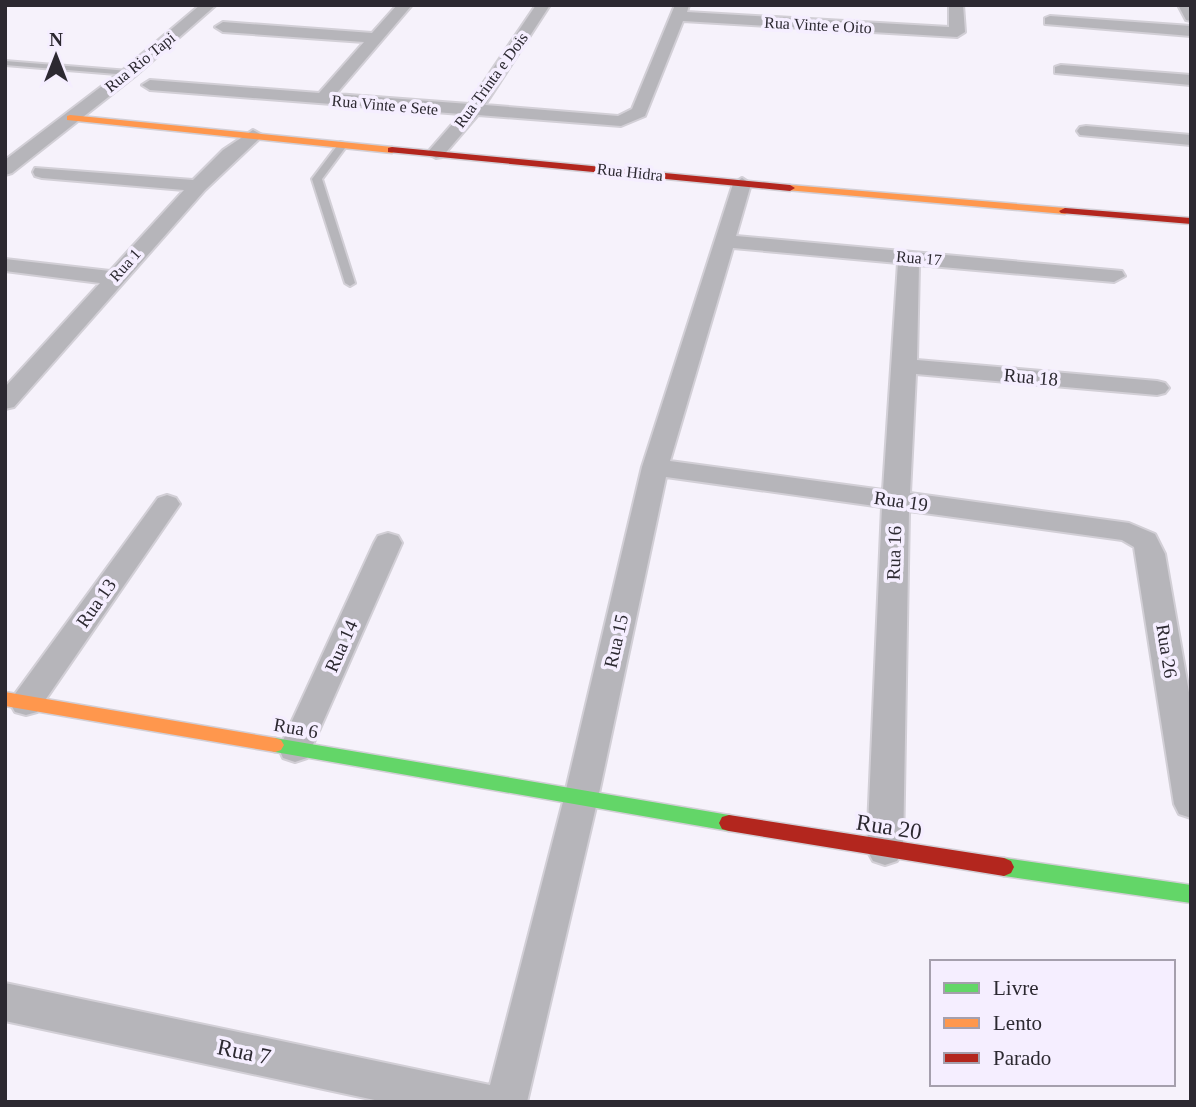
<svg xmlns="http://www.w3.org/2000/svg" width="1196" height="1107" viewBox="0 0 1196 1107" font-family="'Times New Roman',serif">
  <rect width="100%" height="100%" fill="#f6f2fb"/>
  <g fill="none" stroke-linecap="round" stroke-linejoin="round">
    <!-- lane casing -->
    <g stroke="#d2cfd6" stroke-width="4">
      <path id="lane" d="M 5,61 L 129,71 L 133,73 L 129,75 L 5,65 Z
        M 340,142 L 348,144 L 322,179 L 355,283 L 350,286 L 345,283 L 312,179 Z"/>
    </g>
    <!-- street casing -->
    <g stroke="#d2cfd6" stroke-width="4">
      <path id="street" d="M 200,5 L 216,5 L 135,76 L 12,173 L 5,175 L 5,160 L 123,70 Z
        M 397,5 L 412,5 L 336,94 L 469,104 L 536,5 L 550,5 L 485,105 L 618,116 L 632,109 L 675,5 L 689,5 L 687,12 L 949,27 L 949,5 L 963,5 L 965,32 L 957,37 L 683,21 L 645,116 L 621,126 L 478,115 L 442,157 L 436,158 L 427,153 L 461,114 L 150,90 L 142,85 L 150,80 L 319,93 L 364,42 L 223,32 L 215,27 L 223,22 L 372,33 Z
        M 1178,5 L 1191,5 L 1191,21 L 1186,20 Z
        M 1050,16 L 1191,26 L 1191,36 L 1045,24 L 1045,18 Z
        M 1061,65 L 1191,75 L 1191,85 L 1055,73 L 1055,67 Z
        M 1086,126 L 1191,135 L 1191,145 L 1080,135 L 1077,131 L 1080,127 Z
        M 253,130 L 262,135 L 259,139 L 205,190 L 14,407 L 5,409 L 5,387 L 100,283 L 5,271 L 5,259 L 110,271 L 184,190 L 42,178 L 35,176 L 33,172 L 35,168 L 193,180 L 223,150 Z
        M 742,178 L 751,184 L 736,236 L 1122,271 L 1125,276 L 1114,282 L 919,265 L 917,360 L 1157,381 L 1165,383 L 1169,388 L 1165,393 L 1157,395 L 916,374 L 910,493 L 1129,523 L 1155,534 L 1165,554 L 1191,704 L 1191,818 L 1179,814 L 1174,804 L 1134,547 L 1122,540 L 909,511 L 903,850 L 897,861 L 885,865 L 873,861 L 867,850 L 882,507 L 666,477 L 598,798 L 527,1102 L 384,1102 L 5,1021 L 5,983 L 490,1085 L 564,798 L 642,467 L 733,184 ZM 733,248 L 898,263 L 883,490 L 670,461 Z
        M 167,495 L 176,498 L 180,504 L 37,712 L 26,715 L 15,712 L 10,703 L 15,694 L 158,498 Z
        M 388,533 L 398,536 L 402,543 L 311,749 L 307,758 L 295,762 L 283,758 L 279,749 L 374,543 L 378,536 Z"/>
    </g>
    <!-- fast casing -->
    <g stroke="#d2cfd6" stroke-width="3">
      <path id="fast" d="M 275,738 L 729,815 L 736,817 L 739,823 L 736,829 L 729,831 L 275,752 L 269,750 L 266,745 L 269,740 Z
        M 1004,858 L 1191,885 L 1191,903 L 1004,876 L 997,873 L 994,867 L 997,861 Z"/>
    </g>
    <!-- slow casing -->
    <g stroke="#d2cfd6" stroke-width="3">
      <path id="slow" d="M 70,115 L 392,147 L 397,150 L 392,153 L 67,120 L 67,116 Z
        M 790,185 L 1065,208 L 1071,211 L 1065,214 L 786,190 L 786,186 Z
        M 5,692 L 275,738 L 281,740 L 284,745 L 281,750 L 275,752 L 5,706 Z"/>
    </g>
    <!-- jam casing -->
    <g stroke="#d2cfd6" stroke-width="3">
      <path id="jam" d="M 392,147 L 790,185 L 795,188 L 790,191 L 388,152 L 388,148 Z
        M 1065,208 L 1191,218 L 1191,224 L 1061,213 L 1059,211 Z
        M 729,815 L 1004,858 L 1011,861 L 1014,867 L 1011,873 L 1004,876 L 729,831 L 722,829 L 719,823 L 722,817 Z"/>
    </g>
    <!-- lane -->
    <use href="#lane" fill="#b6b5ba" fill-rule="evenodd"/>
    <!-- street -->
    <use href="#street" fill="#b6b5ba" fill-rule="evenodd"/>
    <!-- fast -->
    <use href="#fast" fill="#63d668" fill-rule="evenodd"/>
    <!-- slow -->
    <use href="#slow" fill="#ff974d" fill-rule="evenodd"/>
    <!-- jam -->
    <use href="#jam" fill="#b3261e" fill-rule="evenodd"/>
  </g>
  <g text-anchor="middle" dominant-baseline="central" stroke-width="7" stroke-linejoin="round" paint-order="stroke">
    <!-- far-street labels -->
    <g font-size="16" fill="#2c2931" stroke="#f5eeff">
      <text transform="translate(818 25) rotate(3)">Rua Vinte e Oito</text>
      <text transform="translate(140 62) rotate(-39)">Rua Rio Tapi</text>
      <text transform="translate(491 80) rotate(-54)">Rua Trinta e Dois</text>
      <text transform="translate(385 105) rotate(5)">Rua Vinte e Sete</text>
      <text transform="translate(630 172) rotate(6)">Rua Hidra</text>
      <text transform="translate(919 258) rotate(5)">Rua 17</text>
      <text transform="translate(125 265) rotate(-48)">Rua 1</text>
    </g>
    <!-- street labels -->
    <g font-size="19" fill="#2c2931" stroke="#f5eeff">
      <text transform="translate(1031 377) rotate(5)">Rua 18</text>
      <text transform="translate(901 501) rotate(8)">Rua 19</text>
      <text transform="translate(894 553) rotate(-88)">Rua 16</text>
      <text transform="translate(96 603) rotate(-55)">Rua 13</text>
      <text transform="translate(616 641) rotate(-77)">Rua 15</text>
      <text transform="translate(341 646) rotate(-66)">Rua 14</text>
      <text transform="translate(1167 651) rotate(81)">Rua 26</text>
      <text transform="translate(296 728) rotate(10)">Rua 6</text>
    </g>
    <!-- near-street labels -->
    <g font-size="23" fill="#2c2931" stroke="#f5eeff">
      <text transform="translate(889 827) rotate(9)">Rua 20</text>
      <text transform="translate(244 1052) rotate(12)">Rua 7</text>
    </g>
  </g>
  <!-- border -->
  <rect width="1196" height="1107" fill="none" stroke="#2c2931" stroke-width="14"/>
  <!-- legend -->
  <rect x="930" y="960" width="245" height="126" fill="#f5eeff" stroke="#a59fad" stroke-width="2"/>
  <rect x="944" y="983" width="35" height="10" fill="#63d668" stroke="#a59fad" stroke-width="2"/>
  <text x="993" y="995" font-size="21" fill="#2c2931">Livre</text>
  <rect x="944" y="1018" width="35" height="10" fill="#ff974d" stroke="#a59fad" stroke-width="2"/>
  <text x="993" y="1030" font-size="21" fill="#2c2931">Lento</text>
  <rect x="944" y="1053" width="35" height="10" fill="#b3261e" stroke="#a59fad" stroke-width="2"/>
  <text x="993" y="1065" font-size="21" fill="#2c2931">Parado</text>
  <!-- north arrow -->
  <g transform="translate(56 56)" stroke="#f5eeff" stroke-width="5" paint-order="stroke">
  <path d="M0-5L12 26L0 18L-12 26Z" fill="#2c2931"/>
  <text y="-10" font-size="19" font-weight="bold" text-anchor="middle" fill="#2c2931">N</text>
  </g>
</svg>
